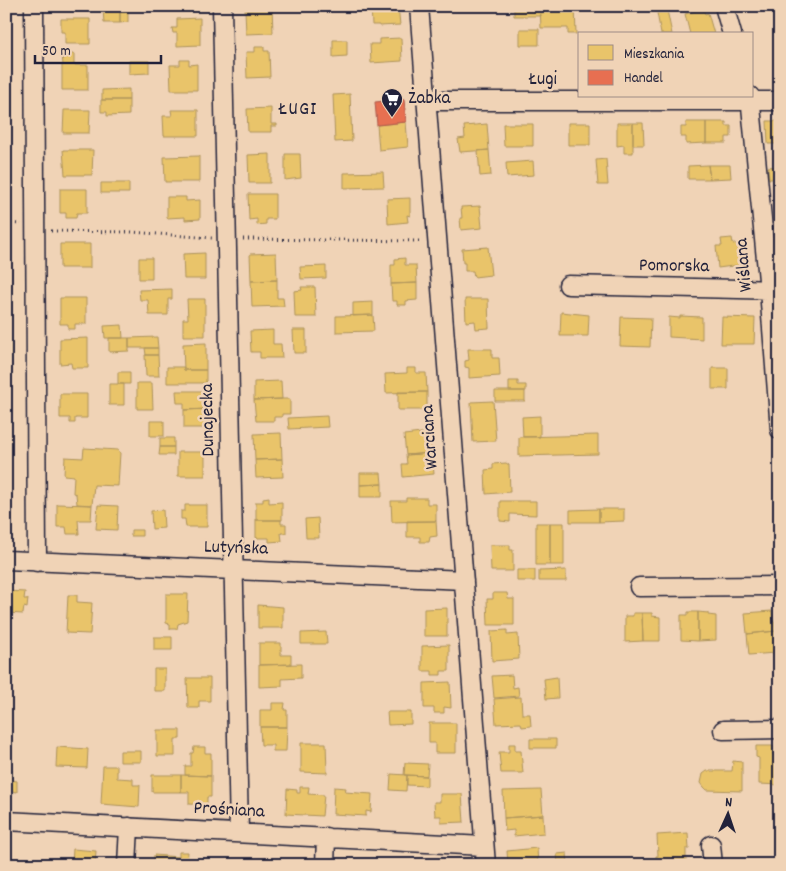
<svg xmlns="http://www.w3.org/2000/svg" width="786" height="871" viewBox="0 0 786 871" font-family="Dekko,sans-serif">
  <rect width="100%" height="100%" fill="#f0d3b6"/>
  <filter id="ink" filterUnits="userSpaceOnUse"><feTurbulence type="fractalNoise" baseFrequency=".02" numOctaves="2"/><feDisplacementMap in="SourceGraphic" scale="10" xChannelSelector="R" yChannelSelector="G"/><feConvolveMatrix kernelMatrix="1 2 1 2 8 2 1 2 1" color-interpolation-filters="sRGB"/></filter>
  <g filter="url(#ink)">
    <!-- homes -->
    <path fill="#e9c46a" stroke="#ad935c" d="M 252,6 L 272,6 L 273,33 L 246,34 L 245,10 L 253,9 Z
      M 371,6 L 398,6 L 400,25 L 379,26 L 379,25 L 372,25 Z
      M 514,6 L 540,6 L 541,16 L 514,16 Z
      M 540,6 L 575,6 L 576,34 L 568,34 L 568,28 L 541,28 Z
      M 120,7 L 120,23 L 104,23 L 103,8 Z
      M 120,7 L 128,7 L 128,22 L 120,23 Z
      M 703,9 L 705,14 L 708,13 L 714,34 L 690,34 L 685,14 Z
      M 667,10 L 672,34 L 661,34 L 657,13 Z
      M 200,18 L 200,45 L 177,46 L 177,33 L 173,33 L 172,28 L 177,28 L 177,19 Z
      M 61,19 L 90,19 L 90,44 L 65,44 L 65,32 L 61,32 Z
      M 520,29 L 539,29 L 539,45 L 520,45 Z
      M 6,30 L 9,30 L 9,56 L 6,56 Z
      M 401,38 L 402,61 L 371,63 L 370,44 L 379,44 L 379,39 Z
      M 333,40 L 347,40 L 347,56 L 333,57 Z
      M 255,47 L 264,47 L 264,51 L 269,51 L 270,77 L 247,78 L 246,52 L 255,52 Z
      M 62,54 L 74,54 L 74,65 L 88,65 L 88,90 L 62,90 L 62,65 L 63,65 Z
      M 180,60 L 189,60 L 189,65 L 197,64 L 197,90 L 171,90 L 170,65 L 180,65 Z
      M 129,61 L 149,61 L 149,73 L 129,74 Z
      M 6,73 L 9,73 L 7,100 L 6,100 Z
      M 129,89 L 129,100 L 102,100 L 102,90 Z
      M 350,94 L 352,141 L 335,142 L 333,95 Z
      M 101,100 L 129,100 L 129,115 L 107,116 L 107,112 L 101,112 Z
      M 271,108 L 271,124 L 277,124 L 277,126 L 271,126 L 271,132 L 248,132 L 247,109 Z
      M 64,110 L 90,110 L 89,133 L 63,133 Z
      M 171,110 L 198,110 L 198,136 L 164,136 L 163,116 L 172,116 Z
      M 767,121 L 780,121 L 780,166 L 777,167 L 776,144 L 768,144 Z
      M 406,122 L 408,147 L 379,150 L 377,125 Z
      M 686,122 L 706,122 L 706,143 L 686,144 L 686,137 L 681,137 L 681,127 L 686,127 Z
      M 706,122 L 726,122 L 726,126 L 731,126 L 731,137 L 726,137 L 726,143 L 706,143 Z
      M 568,123 L 590,123 L 590,145 L 568,145 Z
      M 617,123 L 633,123 L 633,153 L 624,153 L 624,145 L 617,146 Z
      M 633,123 L 643,123 L 644,145 L 633,145 Z
      M 487,124 L 489,150 L 460,152 L 458,139 L 465,138 L 464,126 Z
      M 503,124 L 533,124 L 533,146 L 504,146 Z
      M 6,125 L 9,125 L 9,152 L 6,152 Z
      M 63,150 L 93,150 L 92,175 L 65,175 Z
      M 489,150 L 491,175 L 480,176 L 478,151 Z
      M 270,154 L 270,183 L 249,183 L 248,155 Z
      M 285,154 L 300,154 L 301,178 L 285,180 Z
      M 199,156 L 199,182 L 165,182 L 164,157 Z
      M 606,159 L 608,185 L 598,185 L 596,160 Z
      M 533,161 L 534,175 L 507,177 L 506,163 Z
      M 708,165 L 710,179 L 688,179 L 688,166 Z
      M 708,165 L 730,165 L 731,178 L 710,179 Z
      M 780,166 L 780,185 L 776,185 L 775,179 L 769,179 L 768,167 Z
      M 383,172 L 384,187 L 344,188 L 344,173 Z
      M 6,178 L 10,178 L 8,210 L 6,210 Z
      M 101,183 L 129,183 L 129,193 L 101,193 Z
      M 60,189 L 87,189 L 87,213 L 77,213 L 76,218 L 66,218 L 66,213 L 60,213 Z
      M 248,194 L 275,194 L 275,219 L 266,219 L 266,224 L 257,225 L 257,219 L 249,220 Z
      M 167,197 L 186,197 L 186,201 L 200,200 L 200,219 L 185,220 L 185,217 L 167,218 Z
      M 410,198 L 410,216 L 407,215 L 408,222 L 388,224 L 387,199 Z
      M 480,206 L 482,228 L 461,230 L 460,218 L 462,218 L 461,207 Z
      M 6,238 L 9,238 L 9,265 L 6,265 Z
      M 732,238 L 733,244 L 738,244 L 740,265 L 718,268 L 716,246 L 722,246 L 721,239 Z
      M 60,244 L 90,244 L 90,268 L 60,268 Z
      M 488,247 L 491,275 L 474,277 L 473,271 L 465,271 L 465,263 L 463,263 L 462,249 Z
      M 205,253 L 205,279 L 184,279 L 183,254 Z
      M 276,253 L 277,280 L 251,281 L 250,254 Z
      M 139,258 L 152,258 L 152,279 L 139,279 Z
      M 405,258 L 405,265 L 416,265 L 417,283 L 391,284 L 391,265 L 395,265 L 395,259 Z
      M 326,266 L 326,278 L 301,279 L 300,267 Z
      M 277,280 L 277,298 L 283,298 L 284,306 L 252,307 L 251,281 Z
      M 417,283 L 417,300 L 406,301 L 406,305 L 397,305 L 397,301 L 392,301 L 391,284 Z
      M 6,287 L 9,287 L 10,313 L 6,313 Z
      M 301,287 L 315,287 L 316,317 L 295,317 L 294,291 L 302,290 Z
      M 172,289 L 172,299 L 168,299 L 168,315 L 149,315 L 148,300 L 140,300 L 139,290 Z
      M 60,298 L 86,298 L 86,324 L 75,324 L 75,329 L 68,329 L 68,324 L 60,324 Z
      M 187,299 L 205,299 L 205,336 L 183,336 L 183,319 L 188,319 Z
      M 465,299 L 488,299 L 489,328 L 476,329 L 475,321 L 466,322 Z
      M 373,302 L 373,315 L 353,316 L 353,303 Z
      M 561,312 L 589,315 L 588,336 L 560,336 Z
      M 373,315 L 374,331 L 336,332 L 336,316 Z
      M 680,316 L 702,317 L 702,339 L 669,337 L 669,317 L 680,318 Z
      M 621,317 L 651,318 L 650,347 L 620,346 Z
      M 722,317 L 755,318 L 754,344 L 721,344 Z
      M 122,325 L 123,338 L 105,338 L 104,326 Z
      M 273,330 L 273,344 L 281,344 L 282,358 L 260,358 L 260,352 L 251,352 L 250,331 Z
      M 293,330 L 306,330 L 306,353 L 294,353 Z
      M 6,333 L 10,333 L 10,360 L 6,360 Z
      M 157,337 L 158,348 L 129,348 L 129,338 Z
      M 88,338 L 88,368 L 72,368 L 71,363 L 60,364 L 60,339 Z
      M 109,338 L 129,338 L 129,351 L 109,352 Z
      M 206,343 L 206,370 L 184,370 L 183,344 Z
      M 145,348 L 158,348 L 158,355 L 146,355 Z
      M 468,349 L 492,349 L 492,358 L 499,358 L 500,376 L 469,378 L 469,368 L 465,367 L 465,361 L 469,360 Z
      M 145,355 L 158,355 L 159,376 L 146,376 Z
      M 167,367 L 184,367 L 184,370 L 206,370 L 206,383 L 167,383 Z
      M 407,368 L 416,368 L 416,373 L 426,373 L 427,392 L 386,393 L 385,374 L 407,373 Z
      M 712,368 L 728,368 L 728,389 L 712,389 Z
      M 118,372 L 130,372 L 130,384 L 118,384 Z
      M 281,381 L 282,399 L 254,400 L 254,382 Z
      M 509,381 L 518,381 L 518,385 L 526,385 L 526,391 L 509,391 Z
      M 6,382 L 10,382 L 10,406 L 6,406 Z
      M 137,383 L 152,383 L 153,409 L 137,409 Z
      M 109,384 L 124,384 L 124,405 L 109,405 Z
      M 176,391 L 207,391 L 208,409 L 184,410 L 184,403 L 177,403 Z
      M 495,391 L 525,391 L 525,401 L 495,401 Z
      M 398,392 L 427,392 L 427,410 L 398,410 Z
      M 60,394 L 87,394 L 87,418 L 75,418 L 75,423 L 70,423 L 70,418 L 60,418 Z
      M 282,399 L 290,399 L 290,414 L 282,414 L 282,417 L 274,417 L 274,421 L 256,421 L 254,400 Z
      M 493,401 L 496,441 L 473,442 L 471,402 Z
      M 208,409 L 208,428 L 184,428 L 184,410 Z
      M 327,416 L 328,427 L 289,429 L 288,418 Z
      M 540,416 L 540,437 L 523,437 L 522,417 Z
      M 150,421 L 164,421 L 164,436 L 150,436 Z
      M 6,428 L 10,428 L 10,442 L 6,442 Z
      M 430,432 L 432,453 L 406,455 L 404,435 Z
      M 281,433 L 282,459 L 255,460 L 254,434 Z
      M 598,435 L 598,454 L 519,456 L 519,437 Z
      M 160,438 L 174,438 L 174,447 L 160,447 Z
      M 6,442 L 10,442 L 10,456 L 6,456 Z
      M 160,447 L 174,447 L 174,455 L 159,455 Z
      M 84,448 L 118,450 L 120,453 L 118,486 L 94,485 L 92,505 L 77,504 L 76,494 L 73,493 L 74,476 L 64,475 L 65,457 L 83,458 Z
      M 178,452 L 205,452 L 205,476 L 178,476 Z
      M 432,453 L 434,474 L 403,477 L 402,464 L 407,464 L 406,455 Z
      M 282,459 L 283,477 L 256,478 L 255,460 Z
      M 506,463 L 509,465 L 510,492 L 486,494 L 485,470 L 493,469 L 493,464 Z
      M 360,473 L 381,473 L 382,484 L 360,485 Z
      M 360,485 L 382,484 L 382,497 L 360,497 Z
      M 269,497 L 269,503 L 282,502 L 282,520 L 256,520 L 256,502 L 263,502 L 263,498 Z
      M 406,498 L 427,498 L 427,504 L 436,504 L 436,521 L 392,522 L 391,501 L 406,501 Z
      M 500,501 L 536,501 L 536,515 L 510,514 L 510,522 L 500,521 Z
      M 57,504 L 92,505 L 91,520 L 78,520 L 79,534 L 67,534 L 66,527 L 57,527 Z
      M 98,505 L 118,506 L 117,530 L 96,529 Z
      M 185,505 L 207,505 L 207,527 L 186,527 L 185,519 L 181,519 L 181,511 L 185,511 Z
      M 599,509 L 599,522 L 570,522 L 570,510 Z
      M 599,509 L 624,509 L 624,521 L 599,522 Z
      M 163,510 L 164,528 L 152,529 L 151,511 Z
      M 318,518 L 319,538 L 306,538 L 305,519 Z
      M 256,520 L 281,520 L 281,524 L 286,524 L 286,533 L 281,533 L 282,541 L 269,542 L 269,538 L 256,538 Z
      M 407,521 L 436,521 L 437,536 L 430,537 L 429,542 L 420,542 L 420,537 L 407,537 Z
      M 536,523 L 550,523 L 550,565 L 536,565 Z
      M 550,523 L 564,523 L 564,565 L 550,565 Z
      M 131,530 L 142,530 L 142,536 L 131,536 Z
      M 490,545 L 510,545 L 510,550 L 513,550 L 513,571 L 491,571 Z
      M 517,570 L 535,570 L 535,581 L 517,581 Z
      M 566,570 L 566,581 L 539,581 L 539,571 Z
      M 6,591 L 25,592 L 24,599 L 28,599 L 27,608 L 24,607 L 23,614 L 6,613 Z
      M 493,593 L 507,593 L 508,599 L 514,599 L 514,625 L 488,625 L 487,599 L 493,599 Z
      M 166,594 L 188,594 L 187,621 L 178,624 L 177,629 L 170,629 L 170,624 L 166,623 Z
      M 68,595 L 77,595 L 77,602 L 92,603 L 90,634 L 66,633 Z
      M 258,605 L 283,607 L 283,628 L 258,628 Z
      M 447,608 L 447,636 L 424,636 L 424,609 Z
      M 772,611 L 773,622 L 775,621 L 776,631 L 747,634 L 745,613 Z
      M 688,612 L 698,612 L 698,641 L 681,640 L 681,615 L 688,615 Z
      M 698,612 L 708,613 L 708,615 L 716,616 L 716,640 L 698,641 Z
      M 633,613 L 642,613 L 643,641 L 625,642 L 625,616 L 633,616 Z
      M 642,613 L 652,613 L 652,616 L 660,617 L 660,641 L 643,641 Z
      M 507,630 L 507,635 L 518,634 L 519,659 L 492,661 L 491,631 Z
      M 776,631 L 777,642 L 774,642 L 775,653 L 749,655 L 747,634 Z
      M 326,632 L 327,644 L 301,644 L 301,633 Z
      M 154,637 L 172,637 L 172,650 L 154,650 Z
      M 259,643 L 281,643 L 281,655 L 291,655 L 291,664 L 259,665 Z
      M 449,645 L 449,671 L 441,671 L 441,675 L 432,675 L 432,671 L 422,671 L 422,646 Z
      M 301,664 L 301,678 L 282,679 L 282,686 L 259,687 L 259,665 Z
      M 154,669 L 165,669 L 165,691 L 154,691 Z
      M 512,675 L 513,688 L 518,687 L 519,696 L 494,698 L 492,676 Z
      M 557,677 L 558,698 L 546,699 L 544,679 Z
      M 187,678 L 210,678 L 210,701 L 199,701 L 199,708 L 188,708 Z
      M 450,682 L 451,708 L 444,707 L 444,713 L 434,713 L 434,708 L 424,708 L 424,683 Z
      M 521,697 L 522,714 L 530,714 L 531,726 L 522,727 L 521,723 L 496,724 L 494,699 Z
      M 272,703 L 285,703 L 284,710 L 287,710 L 287,727 L 260,727 L 260,710 L 272,710 Z
      M 387,712 L 411,712 L 411,724 L 388,725 Z
      M 429,723 L 456,723 L 456,753 L 435,753 L 435,743 L 429,743 Z
      M 260,727 L 287,727 L 286,751 L 273,751 L 273,745 L 261,745 Z
      M 157,730 L 180,730 L 180,739 L 175,739 L 175,756 L 157,756 Z
      M 530,739 L 556,739 L 556,748 L 530,748 Z
      M 301,743 L 326,743 L 327,773 L 301,772 Z
      M 509,744 L 515,744 L 515,751 L 521,751 L 523,773 L 501,773 L 499,752 L 509,752 Z
      M 756,746 L 773,746 L 773,755 L 780,756 L 780,785 L 759,784 L 759,758 L 756,757 Z
      M 57,747 L 88,749 L 87,768 L 56,767 Z
      M 194,747 L 205,747 L 205,753 L 211,753 L 211,776 L 185,775 L 185,766 L 191,766 L 191,753 L 193,753 Z
      M 120,751 L 141,751 L 141,762 L 120,762 Z
      M 733,761 L 742,762 L 742,791 L 707,790 L 704,787 L 701,783 L 703,774 L 707,771 L 732,771 Z
      M 405,763 L 428,764 L 427,776 L 404,775 Z
      M 103,766 L 117,766 L 117,778 L 133,779 L 133,785 L 140,785 L 139,807 L 101,804 Z
      M 6,770 L 12,770 L 11,780 L 17,781 L 17,792 L 11,791 L 11,797 L 6,797 Z
      M 391,774 L 407,775 L 406,791 L 390,790 Z
      M 152,775 L 181,775 L 181,792 L 152,792 Z
      M 181,775 L 211,776 L 211,797 L 207,797 L 207,805 L 189,804 L 189,792 L 181,792 Z
      M 407,775 L 427,776 L 427,786 L 407,785 Z
      M 300,787 L 309,787 L 308,794 L 324,795 L 322,816 L 286,814 L 287,789 L 297,790 L 297,793 L 300,793 Z
      M 334,787 L 346,788 L 345,792 L 372,794 L 371,812 L 366,811 L 366,816 L 333,814 Z
      M 541,790 L 543,815 L 504,818 L 503,791 Z
      M 440,794 L 462,794 L 464,822 L 441,823 L 441,816 L 435,816 L 434,802 L 440,802 Z
      M 543,815 L 544,833 L 514,836 L 514,830 L 505,831 L 504,818 Z
      M 688,833 L 689,849 L 686,849 L 686,862 L 689,865 L 656,865 L 656,856 L 658,856 L 657,835 Z
      M 537,848 L 538,865 L 508,865 L 507,851 Z
      M 73,849 L 96,851 L 95,865 L 70,865 L 70,863 L 72,863 Z
      M 179,852 L 188,852 L 187,864 L 153,865 L 154,855 L 179,857 Z
      M 567,853 L 568,864 L 558,864 L 557,854 Z
      M 276,861 L 290,861 L 289,865 L 276,865 Z"/>
    <!-- shops -->
    <path fill="#e76f51" stroke="#ac584a" d="M 404,99 L 406,122 L 377,125 L 375,102 Z"/>
    <g fill="none" stroke-linecap="round" stroke-linejoin="round">
      <!-- minor casing -->
      <g stroke="#22223b" stroke-width="21">
        <path id="minor" d="M 34,6 L 37,562
          M 222,6 L 239,833
          M 419,6 L 486,865
          M 724,6 L 732,34
          M 750,96 L 769,290 L 780,430
          M 426,101 L 780,101
          M 568,285 L 780,290
          M 6,560 L 464,580
          M 639,587 L 780,586
          M 723,730 L 780,729
          M 6,821 L 484,846
          M 711,845 L 713,865
          M 127,865 L 129,827
          M 325,865 L 326,837"/>
      </g>
      <!-- path -->
      <path stroke="#22223b" stroke-width="3" stroke-dasharray="1 4" stroke-linecap="butt" d="M 6,223 L 21,224
        M 51,231 L 131,232 L 212,238
        M 243,239 L 422,241"/>
      <!-- minor -->
      <use href="#minor" stroke="#f0d3b6" stroke-width="18"/>
    </g>
  </g>
  <!-- icons -->
  <defs>
    <g id="supermarket-pin" transform="scale(1.125)"><path d="M0 17L-7.5 6A9.5 9.5 0 1 1 7.5 6Z" fill="#22223b" stroke="#f0d3b6"/><path d="M-6-5.5h2.5l.6 2H6L4.5 2H-2.5L-4.4-4H-6ZM-1.5 3.2a1.3 1.3 0 1 0 .1 0ZM3 3.2a1.3 1.3 0 1 0 .1 0Z" fill="#fff"/></g>
  </defs>
  <g fill-rule="evenodd">
    <use href="#supermarket-pin" x="392" y="99"/>
  </g>
  <g text-anchor="middle" dominant-baseline="central" stroke-width="5" stroke-linejoin="round" paint-order="stroke">
    <!-- street labels -->
    <g font-size="19" fill="#22223b" stroke="#f0d3b6">
      <text x="543" y="80">Ługi</text>
      <text transform="translate(745 265) rotate(-95)">Wiślana</text>
      <text transform="translate(674 267) rotate(1)">Pomorska</text>
      <text transform="translate(209 420) rotate(-91)">Dunajecka</text>
      <text transform="translate(431 437) rotate(-94)">Warciana</text>
      <text transform="translate(236 549) rotate(2)">Lutyńska</text>
      <text transform="translate(229 811) rotate(3)">Prośniana</text>
    </g>
    <!-- poi labels -->
    <g font-size="19" fill="#22223b" stroke="#f0d3b6" text-anchor="start">
      <text x="408" y="99">Żabka</text>
    </g>
    <!-- neighbourhood labels -->
    <g font-size="20" letter-spacing="1" fill="#22223b" stroke="#f0d3b6">
      <text x="298" y="110">ŁUGI</text>
    </g>
  </g>
  <!-- margin -->
  <rect width="786" height="871" fill="none" stroke="#f0d3b6" stroke-width="25"/>
  <rect x="12" y="12" width="761" height="846" fill="none" stroke="#22223b" stroke-width="2" filter="url(#ink)"/>
  <!-- legend -->
  <rect x="578" y="32" width="175" height="65" fill="#f0d3b6" stroke="#9e8c85"/>
  <rect x="588" y="45" width="25" height="15" fill="#e9c46a" stroke="#9e8c85"/>
  <text x="624" y="58" font-size="15" fill="#22223b">Mieszkania</text>
  <rect x="588" y="70" width="25" height="15" fill="#e76f51" stroke="#9e8c85"/>
  <text x="624" y="82" font-size="15" fill="#22223b">Handel</text>
  <!-- north arrow -->
  <g transform="translate(728 814) rotate(3)" stroke="#f0d3b6" stroke-width="4" paint-order="stroke">
  <path d="M0-4L9 19L0 12L-9 19Z" fill="#22223b"/>
  <text y="-8" font-size="14" font-weight="bold" text-anchor="middle" fill="#22223b">N</text>
  </g>
  <!-- scale -->
  <path d="M35 55v8h126v-8" fill="none" stroke="#22223b" stroke-width="2.5"/>
  <text x="42" y="55" font-size="15" fill="#22223b" stroke="#f0d3b6" stroke-width="4" paint-order="stroke">50 m</text>
</svg>
